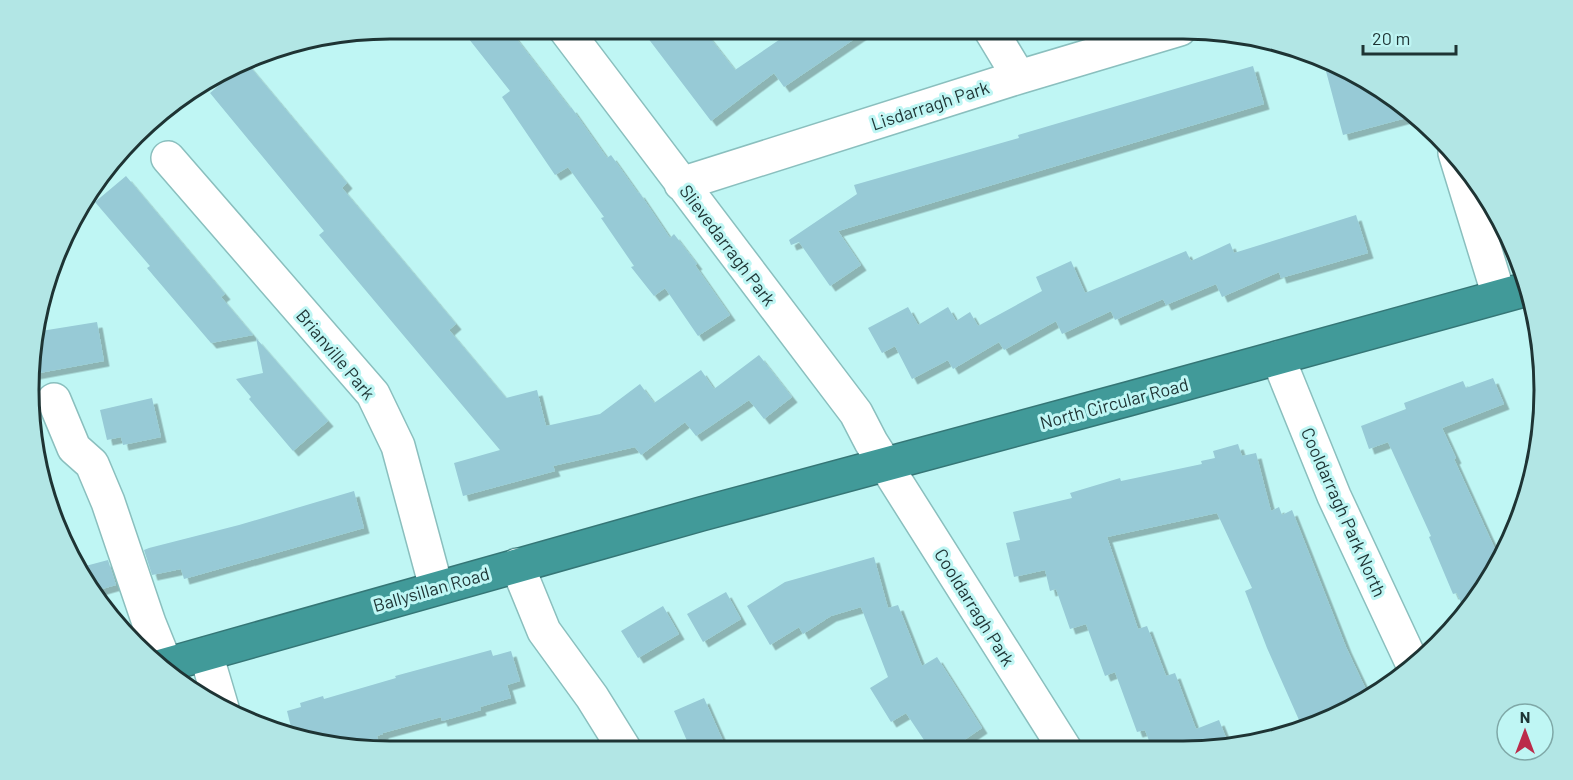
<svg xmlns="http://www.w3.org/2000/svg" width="1573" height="780" viewBox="0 0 1573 780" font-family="Barlow,sans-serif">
  <defs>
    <filter id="shadow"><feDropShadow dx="5.5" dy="5.5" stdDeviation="0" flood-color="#0004"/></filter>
  </defs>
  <rect width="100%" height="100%" fill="#bff6f4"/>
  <!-- building -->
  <path fill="#97cad6" filter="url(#shadow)" d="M 461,29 L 509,29 L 570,108 L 571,107 L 607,158 L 611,155 L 638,193 L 639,192 L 670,238 L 674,234 L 697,264 L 695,265 L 730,315 L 698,336 L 665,288 L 654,296 L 631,267 L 634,266 L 601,218 L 604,217 L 568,167 L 555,175 L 502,97 L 510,91 Z
    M 641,29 L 703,29 L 735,70 L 795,29 L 869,29 L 784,87 L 774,73 L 711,121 Z
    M 1323,60 L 1343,66 L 1410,117 L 1343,135 Z
    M 246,62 L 347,183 L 342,188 L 456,324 L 449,330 L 506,398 L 537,390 L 546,426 L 600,414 L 640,384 L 654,403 L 701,370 L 714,389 L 759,355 L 792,397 L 764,419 L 749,400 L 696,436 L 685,422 L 641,455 L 635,447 L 553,466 L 555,471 L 463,496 L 454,463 L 500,450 L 319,235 L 324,231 L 210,93 Z
    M 1253,66 L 1264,104 L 838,231 L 861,265 L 830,286 L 799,242 L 791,245 L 789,240 L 857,194 L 854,185 L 1019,138 L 1018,135 Z
    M 126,176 L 225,294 L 221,297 L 253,335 L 211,343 L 147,268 L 150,266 L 95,202 Z
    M 1356,215 L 1368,253 L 1281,278 L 1279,272 L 1222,297 L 1216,284 L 1166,305 L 1163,299 L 1115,320 L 1111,311 L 1062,334 L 1056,321 L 1004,350 L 999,342 L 953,369 L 948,360 L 912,379 L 895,346 L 882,353 L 868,328 L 908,307 L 918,325 L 948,307 L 956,321 L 970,312 L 978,326 L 1042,291 L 1036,277 L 1071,261 L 1085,293 L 1186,251 L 1191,261 L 1230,243 L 1234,253 Z
    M 97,322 L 104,361 L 34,374 L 35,332 Z
    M 256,338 L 328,421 L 293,451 L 249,399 L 251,397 L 236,379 L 263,373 Z
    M 1493,378 L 1504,404 L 1442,428 L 1456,458 L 1454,459 L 1500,560 L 1465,613 L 1457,593 L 1453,594 L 1429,537 L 1431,536 L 1388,442 L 1369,449 L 1361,426 L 1406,409 L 1404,403 L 1463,381 L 1466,388 Z
    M 152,398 L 161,437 L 123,445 L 121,437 L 107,440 L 100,410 Z
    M 1238,444 L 1242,456 L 1256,453 L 1271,511 L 1279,507 L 1282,515 L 1292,510 L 1346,647 L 1370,698 L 1321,724 L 1303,729 L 1267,648 L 1245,591 L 1252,588 L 1217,513 L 1107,537 L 1138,629 L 1147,626 L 1166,676 L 1175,673 L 1196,729 L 1219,720 L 1230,748 L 1150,749 L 1151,746 L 1145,730 L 1137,732 L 1115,672 L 1105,676 L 1086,624 L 1070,629 L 1056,589 L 1050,591 L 1045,570 L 1014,577 L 1006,543 L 1020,540 L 1013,512 L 1072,498 L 1070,493 L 1120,478 L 1121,481 L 1202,464 L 1201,461 L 1215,458 L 1213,451 Z
    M 354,491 L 364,528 L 184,579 L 181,569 L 152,575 L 144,550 L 149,548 L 239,525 Z
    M 874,557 L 888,608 L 898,605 L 922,666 L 937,657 L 982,728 L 951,749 L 930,749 L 906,713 L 891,722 L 870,688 L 888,677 L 861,607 L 831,616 L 803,634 L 799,627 L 770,645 L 747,606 L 785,582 Z
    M 108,560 L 116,585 L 95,591 L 78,568 Z
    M 726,592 L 741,619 L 703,642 L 687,614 Z
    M 663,606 L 679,634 L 638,658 L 621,631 Z
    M 491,650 L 493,656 L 511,651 L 520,681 L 507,685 L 511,698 L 480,707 L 481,710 L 442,721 L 441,717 L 383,733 L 383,734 L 377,736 L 380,746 L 367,750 L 292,731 L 287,711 L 301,707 L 300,703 L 323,696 L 324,699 L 396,678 L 395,676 Z
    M 704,698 L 727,750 L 691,750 L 674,711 Z"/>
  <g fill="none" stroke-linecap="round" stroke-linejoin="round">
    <!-- minor casing -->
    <g stroke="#8abfbe" stroke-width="36">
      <path id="minor" d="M 565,29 L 856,413 L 871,442 L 1065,749
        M 990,29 L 1019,77
        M 1455,153 L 1499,296
        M 168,158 L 373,394 L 398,446 L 436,587
        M 681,184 L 1019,77 L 1180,29
        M 1278,358 L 1334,496 L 1413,665
        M 54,400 L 74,448 L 92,464 L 108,502 L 149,623 L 166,665
        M 517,565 L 544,631 L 592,697 L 625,750
        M 206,654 L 222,708"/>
    </g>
    <!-- highway casing -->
    <g stroke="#357676" stroke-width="36">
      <path id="highway" d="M 162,666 L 701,514 L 1128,399 L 1527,289"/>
    </g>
    <!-- minor -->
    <use href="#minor" stroke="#fff" stroke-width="33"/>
    <!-- highway -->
    <use href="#highway" stroke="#419a99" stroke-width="33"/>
  </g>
  <g text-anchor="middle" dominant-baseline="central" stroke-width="6" stroke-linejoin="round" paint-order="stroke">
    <!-- street labels -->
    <g font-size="18" fill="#1e3434" stroke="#bff6f4">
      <text transform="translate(930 105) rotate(-18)">Lisdarragh Park</text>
      <text transform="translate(728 245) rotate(53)">Slievedarragh Park</text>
      <text transform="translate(336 354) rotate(50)">Brianville Park</text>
      <text transform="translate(1114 403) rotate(-15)">North Circular Road</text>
      <text transform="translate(1344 512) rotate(66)">Cooldarragh Park North</text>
      <text transform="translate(431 589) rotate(-16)">Ballysillan Road</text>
      <text transform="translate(975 607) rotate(58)">Cooldarragh Park</text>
    </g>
  </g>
  <!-- crop -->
  <path d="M0 0H1573V780H0ZM390 39H1183A351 351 0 0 1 1534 390V390A351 351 0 0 1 1183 741H390A351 351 0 0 1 39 390V390A351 351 0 0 1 390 39Z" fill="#b2e6e5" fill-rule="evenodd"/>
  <path fill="none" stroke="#1e3434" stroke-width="3" d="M390 39H1183A351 351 0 0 1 1534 390V390A351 351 0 0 1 1183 741H390A351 351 0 0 1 39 390V390A351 351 0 0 1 390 39Z"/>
  <!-- north arrow -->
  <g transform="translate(1525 732)"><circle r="28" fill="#bff6f4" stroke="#7fa8a7" stroke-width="1.5"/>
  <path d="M0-4.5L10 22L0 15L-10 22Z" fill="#bb2b4a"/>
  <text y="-9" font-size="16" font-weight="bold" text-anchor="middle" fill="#1e3434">N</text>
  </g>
  <!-- scale -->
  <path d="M1363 45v9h93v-9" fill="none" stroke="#1e3434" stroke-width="3"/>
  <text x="1372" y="45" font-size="18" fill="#1e3434" stroke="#bff6f4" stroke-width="4.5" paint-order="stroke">20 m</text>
</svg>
